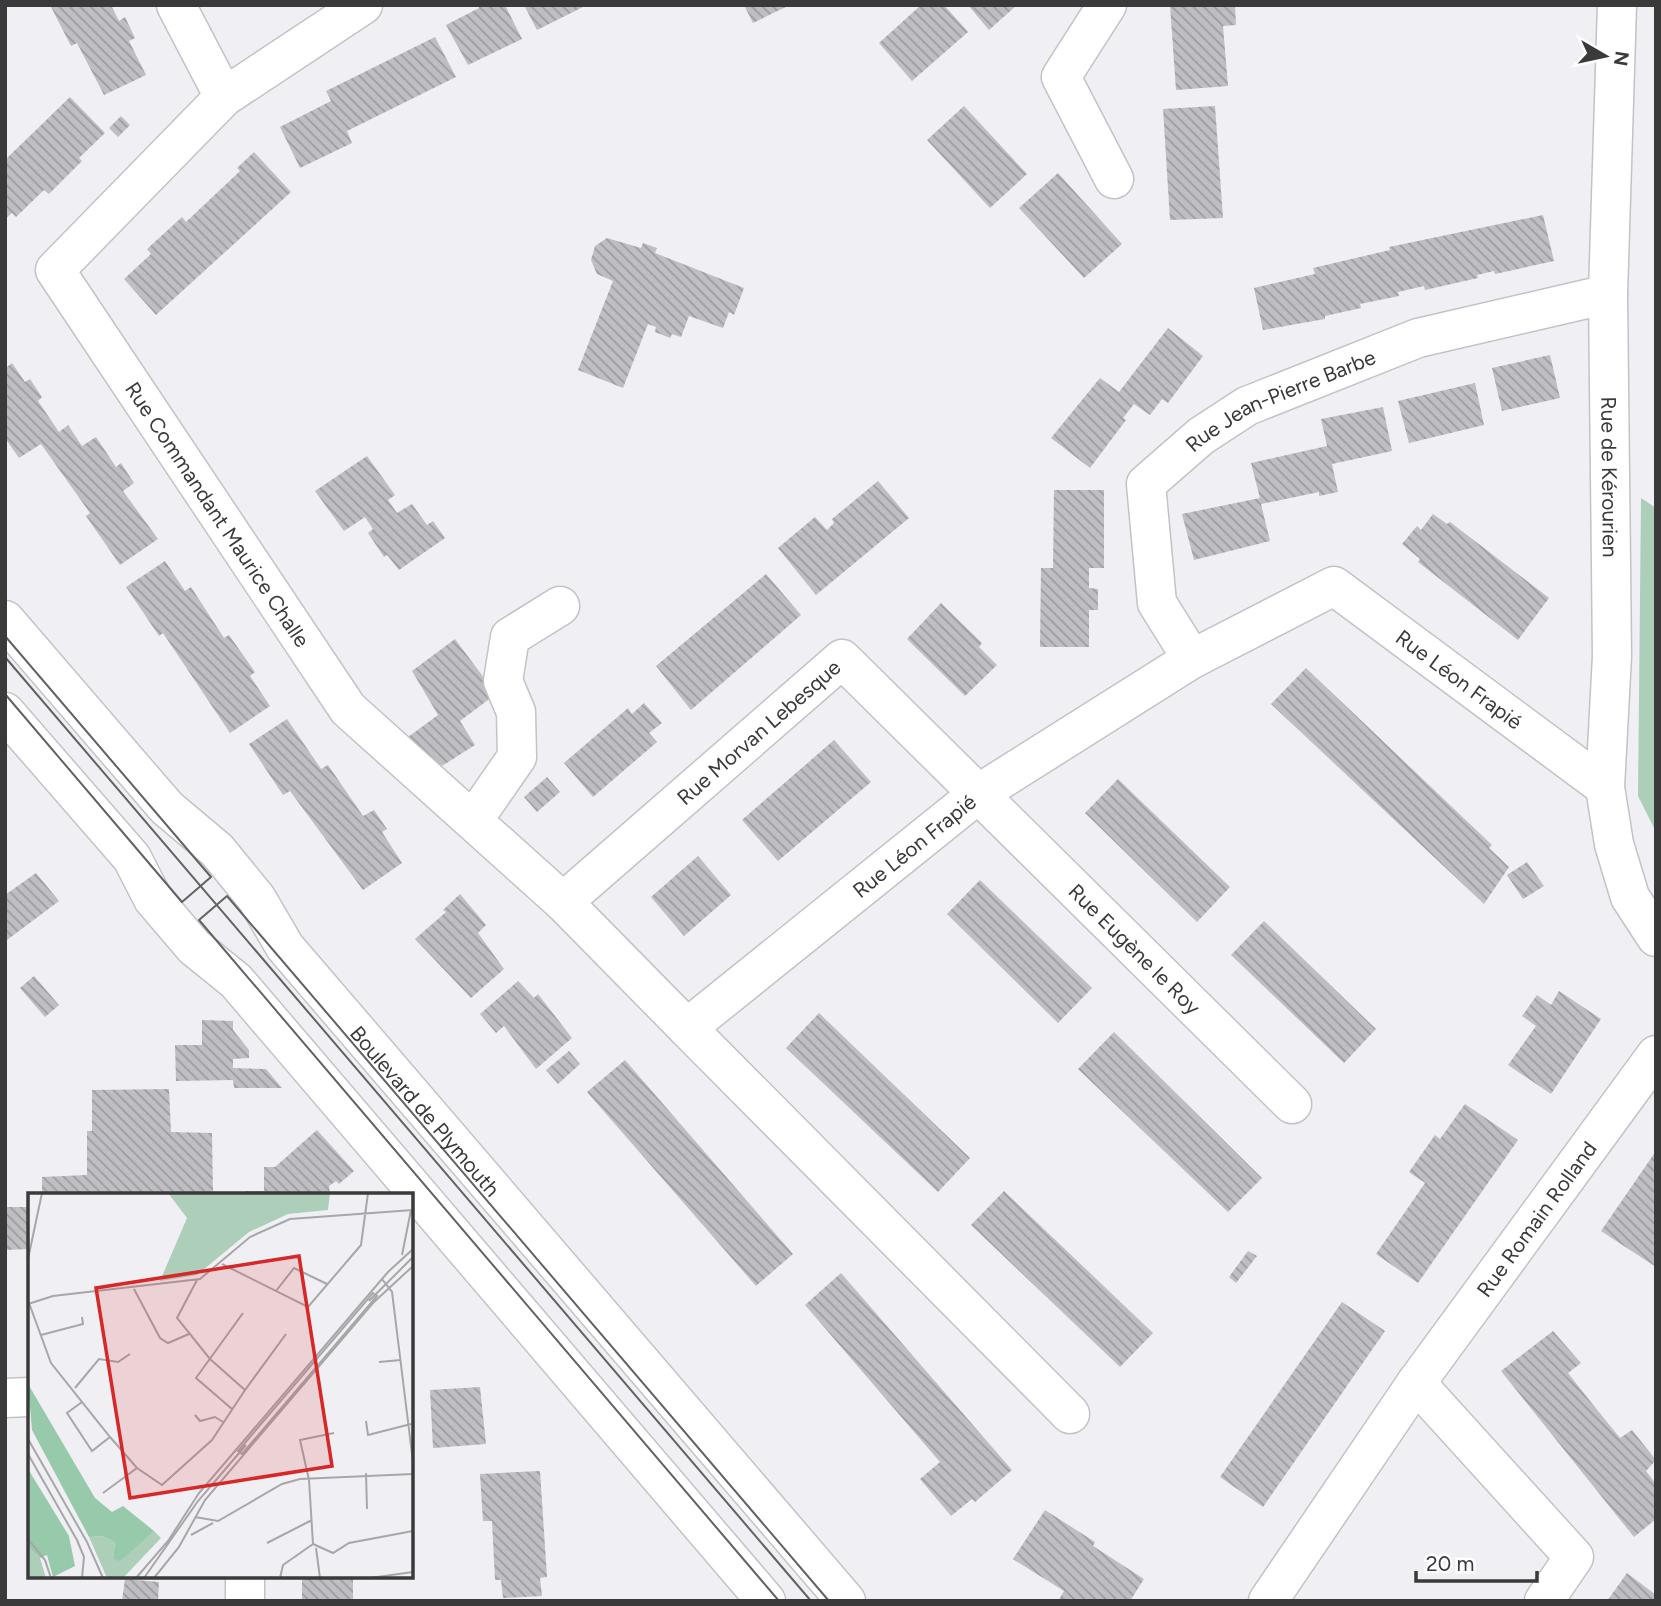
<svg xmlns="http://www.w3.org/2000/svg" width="1661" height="1606" viewBox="0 0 1661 1606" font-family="Figtree,sans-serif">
  <defs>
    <pattern id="building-back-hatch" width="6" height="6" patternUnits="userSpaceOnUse" patternTransform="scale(1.75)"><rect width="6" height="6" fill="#bfbfc3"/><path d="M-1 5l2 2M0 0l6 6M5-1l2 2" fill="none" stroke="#9c9ca0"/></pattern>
  </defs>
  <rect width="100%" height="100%" fill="#f0f0f4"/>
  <!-- pitch -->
  <path fill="#adceb9" d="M 1641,498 L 1656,508 L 1656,832 L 1638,796 Z"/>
  <!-- building -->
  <path fill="url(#building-back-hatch)" d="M 50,5 L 111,5 L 119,21 L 125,17 L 135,38 L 129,41 L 146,75 L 104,95 L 77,43 L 71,46 Z
    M 478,5 L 505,5 L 522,39 L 468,65 L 446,25 L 479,8 Z
    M 524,5 L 587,5 L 537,30 Z
    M 744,5 L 790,5 L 753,23 Z
    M 921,5 L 944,5 L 968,32 L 912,81 L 879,43 Z
    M 968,5 L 1017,5 L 989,30 Z
    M 1170,5 L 1235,5 L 1236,25 L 1223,26 L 1228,86 L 1176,90 Z
    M 435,37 L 456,77 L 347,131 L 352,143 L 300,168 L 280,127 L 331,101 L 326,91 Z
    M 70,97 L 105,133 L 79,158 L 82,161 L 49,194 L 44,190 L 16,217 L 12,213 L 5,219 L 5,160 Z
    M 964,106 L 1027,174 L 990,208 L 927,140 Z
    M 1215,106 L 1223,218 L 1170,220 L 1163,109 Z
    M 121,116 L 130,125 L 118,137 L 109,128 Z
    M 254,152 L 291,192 L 156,315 L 124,279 L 151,254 L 147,249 L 182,217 L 186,222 L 240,171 L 237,168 Z
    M 1058,173 L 1122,244 L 1084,278 L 1019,208 Z
    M 1543,215 L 1554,261 L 1495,274 L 1494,271 L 1477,275 L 1478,278 L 1425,290 L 1424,286 L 1398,292 L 1399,296 L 1360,304 L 1361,308 L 1325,316 L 1325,319 L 1263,330 L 1254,288 L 1315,274 L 1313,268 L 1390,250 L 1389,247 Z
    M 607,238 L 641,248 L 643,243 L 657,248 L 655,253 L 744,288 L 734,315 L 729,312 L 723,328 L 689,316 L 681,337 L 672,334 L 670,338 L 655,332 L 656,327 L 648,324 L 623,388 L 578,370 L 613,281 L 597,274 L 591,260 L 595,246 Z
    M 1168,328 L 1203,356 L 1168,403 L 1162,399 L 1150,415 L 1134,404 L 1123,418 L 1126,420 L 1090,468 L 1051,438 L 1100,378 L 1119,392 Z
    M 1550,355 L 1560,398 L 1502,411 L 1492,368 Z
    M 12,363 L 25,382 L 30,379 L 42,397 L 38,401 L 59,432 L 68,425 L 82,446 L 96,437 L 116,467 L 121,463 L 134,483 L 123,491 L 158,539 L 120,565 L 86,516 L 90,513 L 41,444 L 19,458 L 5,438 L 5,364 L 7,367 Z
    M 1475,383 L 1484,425 L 1409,443 L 1398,401 Z
    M 1383,407 L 1392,451 L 1332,464 L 1338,492 L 1319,496 L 1319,492 L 1261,504 L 1270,541 L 1194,560 L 1182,514 L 1260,498 L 1251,463 L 1327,446 L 1321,419 Z
    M 367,456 L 395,495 L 388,500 L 397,513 L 412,504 L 427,525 L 433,521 L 445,538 L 399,570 L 387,555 L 384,557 L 368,533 L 373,529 L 365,517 L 344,531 L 315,491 Z
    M 878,481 L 909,518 L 816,595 L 778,548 L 815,517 L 827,530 L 834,523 L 832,519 Z
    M 1054,490 L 1104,490 L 1104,568 L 1089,568 L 1089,588 L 1098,589 L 1098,610 L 1089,610 L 1089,647 L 1040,647 L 1041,568 L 1053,568 Z
    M 1433,514 L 1447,524 L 1450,522 L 1549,598 L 1518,640 L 1418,562 L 1420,559 L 1402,544 L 1417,526 L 1421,530 Z
    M 165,561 L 185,591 L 191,587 L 224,638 L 229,635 L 255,672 L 250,676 L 270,706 L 230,733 L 163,633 L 159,636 L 126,587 Z
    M 766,574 L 801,615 L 691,710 L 656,666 Z
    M 941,603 L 982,643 L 979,647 L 997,665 L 965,696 L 907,639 Z
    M 455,639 L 496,694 L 460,721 L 475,745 L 442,766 L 408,737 L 438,715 L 412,671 Z
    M 1306,668 L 1492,845 L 1489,848 L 1509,867 L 1484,904 L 1271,704 Z
    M 644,703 L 662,723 L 649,733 L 657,742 L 593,797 L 564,763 L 628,708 L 632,714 Z
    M 287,719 L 321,769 L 328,765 L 363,816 L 374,810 L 387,829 L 382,832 L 402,863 L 363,890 L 290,791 L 283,795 L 249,744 Z
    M 834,740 L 871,782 L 778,861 L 742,820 Z
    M 547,777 L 560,792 L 537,812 L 524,797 Z
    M 1118,779 L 1230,887 L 1197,922 L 1085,813 Z
    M 698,856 L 731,895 L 684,936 L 651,897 Z
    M 1527,862 L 1544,886 L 1523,899 L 1507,875 Z
    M 36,873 L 59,901 L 7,940 L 5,895 Z
    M 980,880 L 1092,988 L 1058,1023 L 947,914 Z
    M 460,894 L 486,925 L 478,933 L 504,969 L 471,998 L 415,939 L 446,912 L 443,910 Z
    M 1264,921 L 1376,1029 L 1344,1063 L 1231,955 Z
    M 34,976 L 59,1005 L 45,1017 L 20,988 Z
    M 518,981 L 534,998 L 538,994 L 572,1038 L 536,1069 L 504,1026 L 496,1033 L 480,1014 Z
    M 1559,991 L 1601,1019 L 1551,1094 L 1508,1065 L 1536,1026 L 1522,1016 L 1537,995 L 1551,1005 Z
    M 819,1013 L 970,1158 L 938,1192 L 786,1048 Z
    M 202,1020 L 233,1021 L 233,1030 L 249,1050 L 249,1058 L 233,1059 L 233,1068 L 266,1069 L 282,1088 L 234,1088 L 233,1080 L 176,1081 L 175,1045 L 202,1045 Z
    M 1114,1032 L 1262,1178 L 1228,1212 L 1078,1069 Z
    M 569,1051 L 580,1064 L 558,1084 L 546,1070 Z
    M 625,1060 L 793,1254 L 756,1286 L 587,1092 Z
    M 169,1089 L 171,1132 L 212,1133 L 213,1195 L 42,1195 L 42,1177 L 87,1175 L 87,1131 L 92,1131 L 92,1090 Z
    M 1465,1104 L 1518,1140 L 1418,1283 L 1376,1254 L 1425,1183 L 1409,1172 L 1435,1135 L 1440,1139 Z
    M 317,1130 L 354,1171 L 339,1184 L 336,1181 L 329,1186 L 330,1195 L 245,1195 L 245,1191 L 264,1191 L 264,1167 L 275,1167 Z
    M 1656,1151 L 1656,1267 L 1601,1231 Z
    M 1004,1191 L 1153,1333 L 1120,1367 L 971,1225 Z
    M 5,1207 L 30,1207 L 30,1249 L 5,1250 Z
    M 1248,1251 L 1257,1256 L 1236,1283 L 1229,1277 Z
    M 841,1273 L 1012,1470 L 975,1502 L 972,1499 L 951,1516 L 920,1479 L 940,1462 L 805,1305 Z
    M 1342,1302 L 1385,1331 L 1263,1507 L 1220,1477 Z
    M 1553,1331 L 1581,1363 L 1568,1373 L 1594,1406 L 1620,1438 L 1632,1430 L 1656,1460 L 1646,1471 L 1656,1484 L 1656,1519 L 1634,1537 L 1501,1371 Z
    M 480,1387 L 486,1444 L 433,1448 L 430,1390 Z
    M 540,1471 L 547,1577 L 540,1578 L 542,1596 L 503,1598 L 501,1580 L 495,1580 L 492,1521 L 483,1521 L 480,1474 Z
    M 1045,1510 L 1095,1542 L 1093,1546 L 1144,1579 L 1130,1601 L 1058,1601 L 1064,1591 L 1013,1559 Z
    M 1627,1573 L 1656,1595 L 1656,1601 L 1607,1601 Z
    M 302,1576 L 353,1576 L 353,1601 L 302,1601 Z
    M 125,1579 L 159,1582 L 158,1601 L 122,1601 Z"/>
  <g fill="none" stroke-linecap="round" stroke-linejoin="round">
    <!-- minor casing -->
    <g stroke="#c3c3c7" stroke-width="41">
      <g id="minor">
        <path d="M 176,5 L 224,97"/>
        <path id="s1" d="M 363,5 L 224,97 L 55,270 L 348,709 L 563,902 L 687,1028"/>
        <path d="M 1107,5 L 1061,77 L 1114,179"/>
        <path id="s2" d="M 1617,5 L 1608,294 L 1612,656 L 1605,787 L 1614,844 L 1630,897 L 1656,937"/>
        <path id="s3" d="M 1192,659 L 1157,603 L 1146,484 L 1201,436 L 1247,406 L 1418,338 L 1608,294"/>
        <path d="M 474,819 L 517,757 L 516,712 L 503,681 L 510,637 L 560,606"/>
        <path id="s4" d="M 563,902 L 842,659 L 1292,1104"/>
        <path d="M 1416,1383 L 1574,1557 L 1544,1601"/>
        <path d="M 5,1398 L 30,1397"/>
        <path id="s5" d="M 1070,1414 L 687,1028 L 978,794 L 1192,659 L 1334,586 L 1605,787"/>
        <path d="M 245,1576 L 245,1601"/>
        <path id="s6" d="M 1268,1601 L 1416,1383 L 1656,1055"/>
      </g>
    </g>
    <!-- secondary casing -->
    <g stroke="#c3c3c7" stroke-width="41">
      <g id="secondary">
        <path id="s7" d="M 5,620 L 167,808 L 217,850 L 257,899 L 285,947 L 846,1601"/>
        <path d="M 5,712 L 132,858 L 153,899 L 194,947 L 236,981 L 766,1601"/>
      </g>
    </g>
    <!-- minor -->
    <use href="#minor" stroke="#fff" stroke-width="38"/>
    <!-- secondary -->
    <use href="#secondary" stroke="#fff" stroke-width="38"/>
    <!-- tram -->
    <path stroke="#626263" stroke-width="2" d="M 5,636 L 211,877 L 182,902 L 5,694
      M 5,657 L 811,1601
      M 779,1601 L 199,920 L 227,896 L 829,1601"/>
  </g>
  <g text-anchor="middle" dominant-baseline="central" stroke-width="7" stroke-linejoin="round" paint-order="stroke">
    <!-- street labels -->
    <g font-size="21" fill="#3a3a3b" stroke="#fdfeff">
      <text stroke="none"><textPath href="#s3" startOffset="346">Rue Jean-Pierre Barbe</textPath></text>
      <text stroke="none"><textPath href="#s2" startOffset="472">Rue de Kérourien</textPath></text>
      <text stroke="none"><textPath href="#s1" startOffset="702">Rue Commandant Maurice Challe</textPath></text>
      <text stroke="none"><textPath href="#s5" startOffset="1486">Rue Léon Frapié</textPath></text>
      <text stroke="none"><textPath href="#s4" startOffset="259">Rue Morvan Lebesque</textPath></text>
      <text stroke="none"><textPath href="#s5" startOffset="835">Rue Léon Frapié</textPath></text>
      <text stroke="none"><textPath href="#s4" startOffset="782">Rue Eugène le Roy</textPath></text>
      <text stroke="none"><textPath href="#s7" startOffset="648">Boulevard de Plymouth</textPath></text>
      <text stroke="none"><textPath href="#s6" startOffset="467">Rue Romain Rolland</textPath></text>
    </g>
  </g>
  <!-- overview -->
  <g transform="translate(28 1193)">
    <rect width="385" height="385" fill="#f0f0f4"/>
    <path d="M 126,338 L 133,345 L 95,385 L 79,385 L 61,344 L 74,343 L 87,349 L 85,366 L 91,367 ZM 0,354 L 12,365 L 18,385 L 0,385 Z" fill="#adceb9"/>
    <path d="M 0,191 L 67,305 L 84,319 L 95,313 L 126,338 L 92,368 L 85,366 L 87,349 L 74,343 L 61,344 L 4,237 ZM 0,276 L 41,343 L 47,373 L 25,384 L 19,362 L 12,365 L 0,354 Z" fill="#97caaa"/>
    <path d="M 140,0 L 302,0 L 300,17 L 260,21 L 221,39 L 169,82 L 132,88 L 159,25 Z" fill="#adceb9"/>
    <path fill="none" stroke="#a7a7aa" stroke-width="2" d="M 374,62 L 383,17M 0,66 L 14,0M 194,71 L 280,114 L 333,52 L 340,0M 354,86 L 364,99 L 385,269M 169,87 L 149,125 L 182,166 L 217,197 L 258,141M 106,96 L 132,145 L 140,150 L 161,141M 248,98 L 266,75 L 299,91M 345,100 L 349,103 L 214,261 L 210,258 ZM 341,108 L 385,64M 1,110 L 23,170 L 82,244 L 109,275 L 134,292 L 184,247 L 217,197M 0,111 L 25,103 L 172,86 L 222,44 L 262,26 L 385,17M 13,142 L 55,131 L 54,124M 351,169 L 373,167M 47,195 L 71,166 L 90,169 L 102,161M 54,209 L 39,220 L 64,258 L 82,244M 204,216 L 168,185 L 215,120M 167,222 L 172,228 L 187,224 L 195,229M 338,228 L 340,242 L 383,231M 0,246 L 59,349M 0,261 L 49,347M 338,280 L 339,316M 75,300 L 109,275M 167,324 L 190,328 L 254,291 L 272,286 L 385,281M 163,342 L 185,330M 0,346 L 17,367 L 23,385M 49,347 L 56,364 L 54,385M 59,349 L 75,385M 239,350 L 284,327M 285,351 L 305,360 L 321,350 L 385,338M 288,355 L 292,385M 108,385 L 140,348 L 171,300 L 360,79 L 385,56M 116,385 L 170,308 L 218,252M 126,385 L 151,354 L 177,307 L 345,110 L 385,73M 252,385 L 255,372 L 285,351 L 281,287 L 272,247 L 306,240M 342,385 L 385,379"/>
    <path fill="#d62828" fill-opacity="0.15" stroke="#d62828" stroke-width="3.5" d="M 271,63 L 304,273 L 102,305 L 68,95 Z"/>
    <rect width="385" height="385" fill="none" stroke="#3a3a3b" stroke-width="3.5"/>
  </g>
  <!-- border -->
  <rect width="1661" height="1606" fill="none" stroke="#3a3a3b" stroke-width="14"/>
  <!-- north arrow -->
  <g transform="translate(1605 56) rotate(99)" stroke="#fdfeff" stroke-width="5" paint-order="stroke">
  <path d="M0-5L12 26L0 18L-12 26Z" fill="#3a3a3b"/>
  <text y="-10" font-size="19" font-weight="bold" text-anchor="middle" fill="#3a3a3b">N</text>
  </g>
  <!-- scale -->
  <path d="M1416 1571v10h121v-10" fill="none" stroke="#3a3a3b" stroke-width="3.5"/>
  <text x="1426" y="1571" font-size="21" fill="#3a3a3b" stroke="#fdfeff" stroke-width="5" paint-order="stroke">20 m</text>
</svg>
